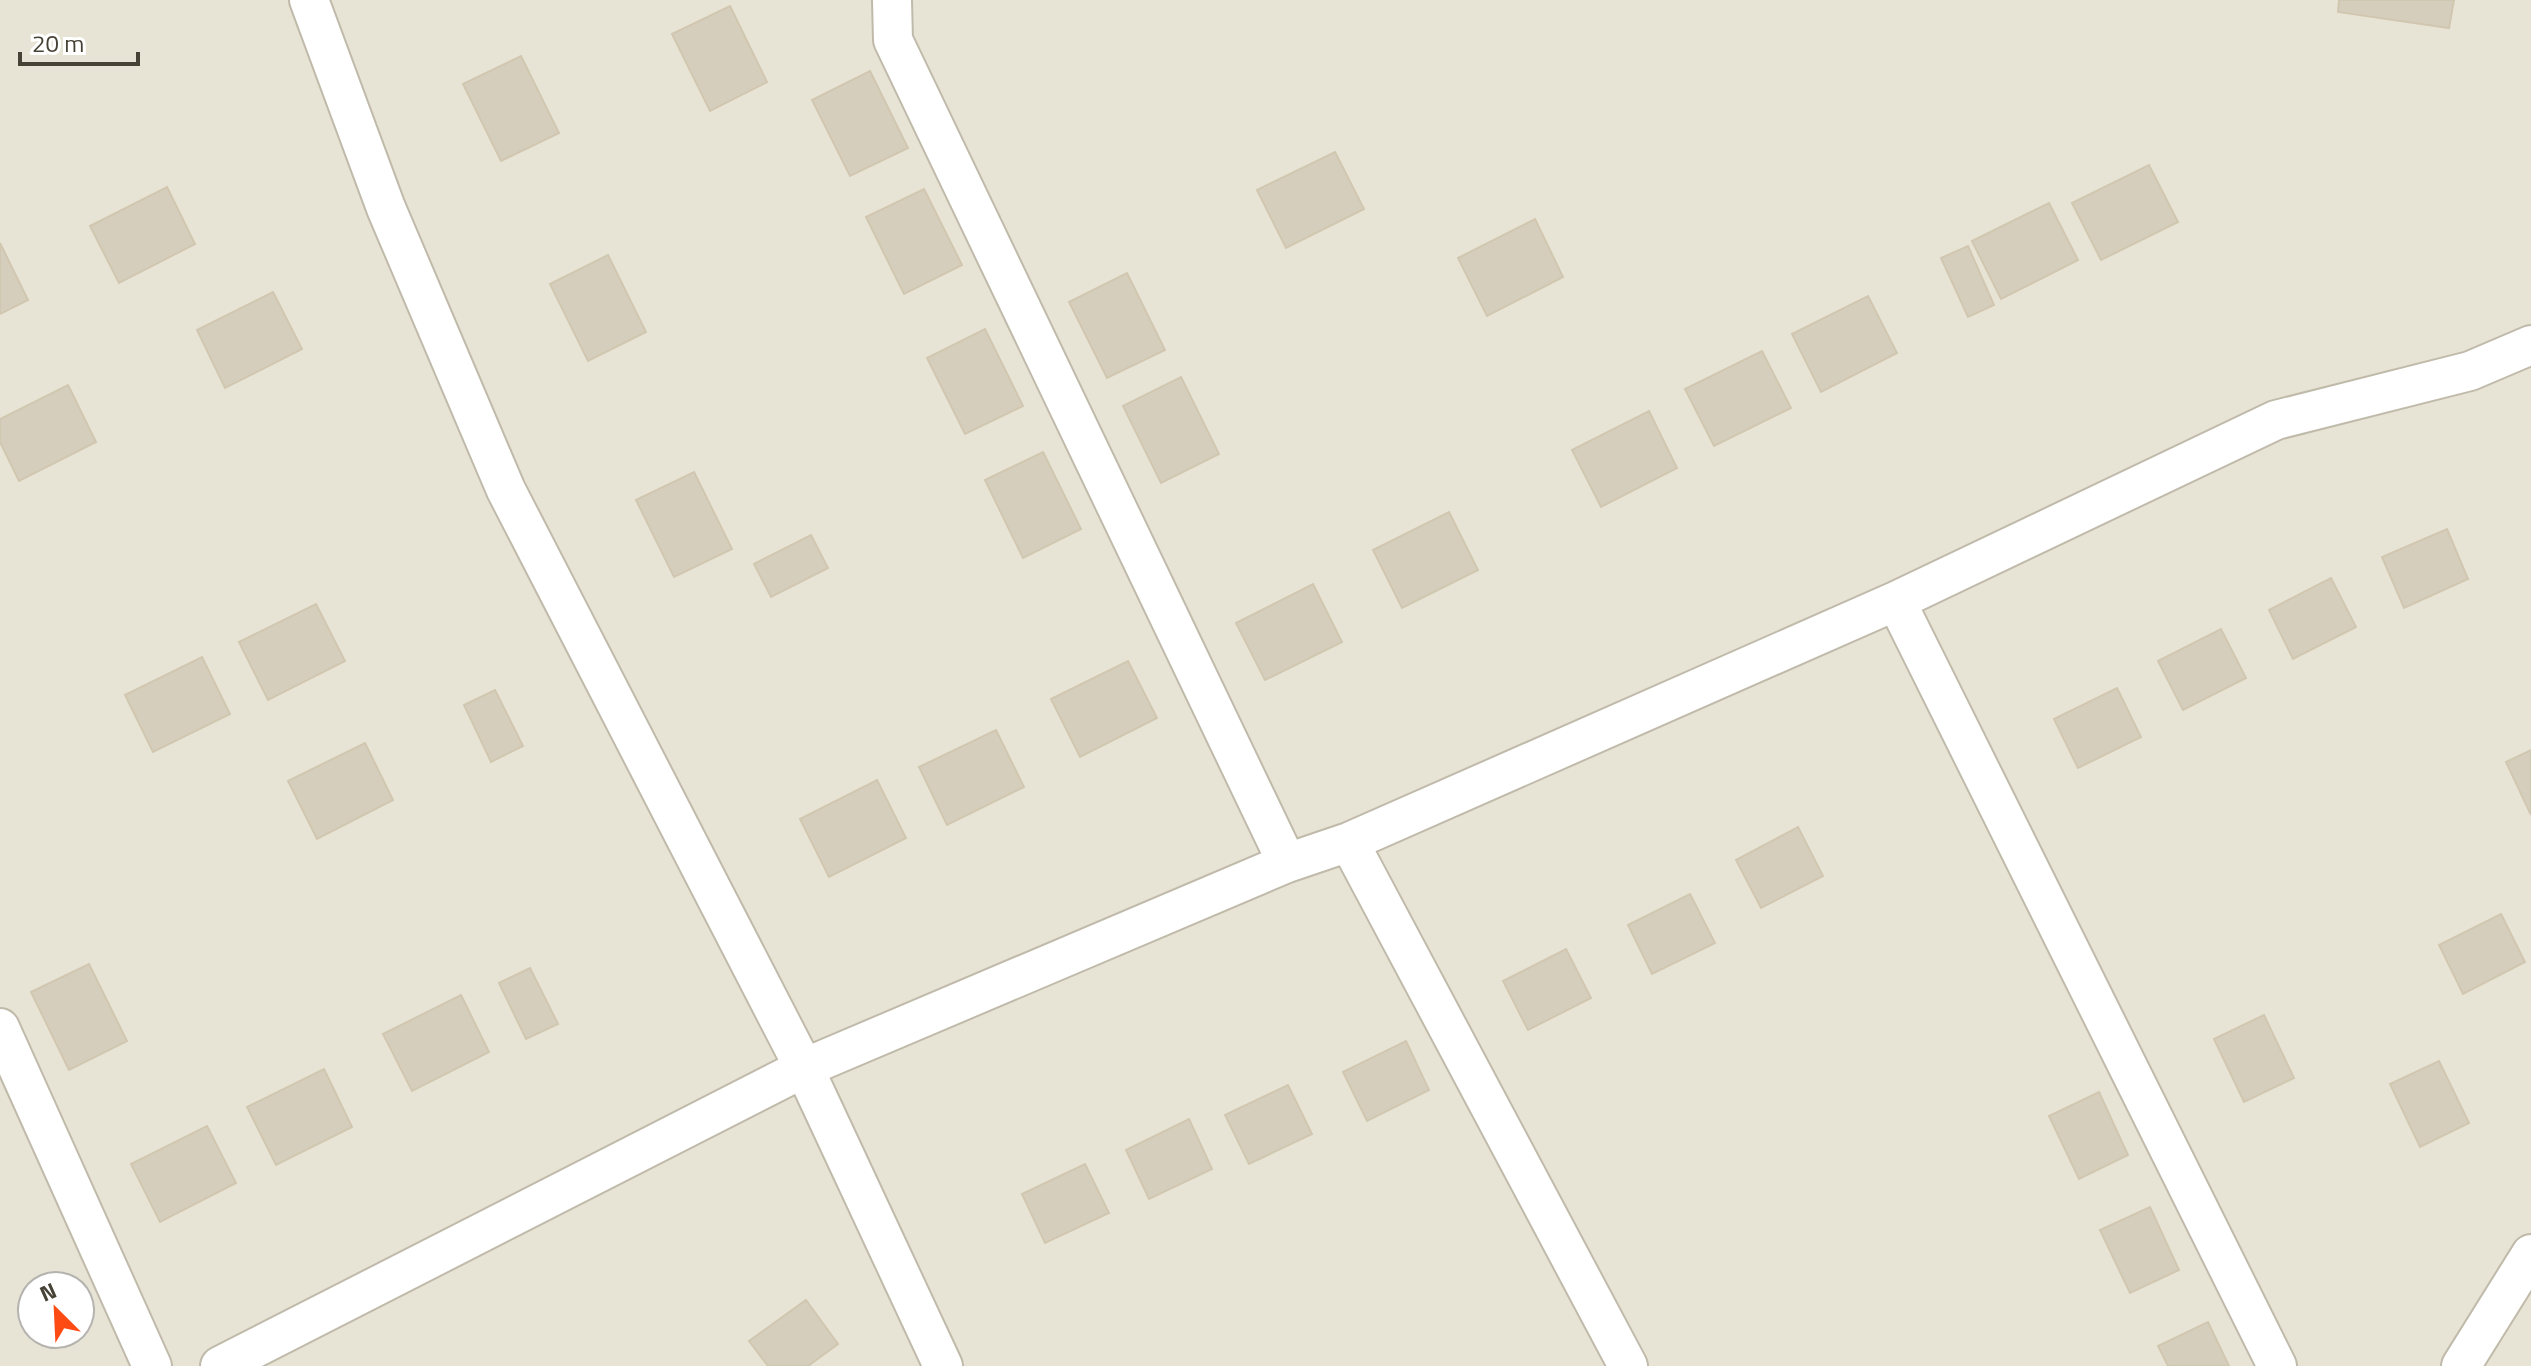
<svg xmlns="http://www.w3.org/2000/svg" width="2531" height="1366" viewBox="0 0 2531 1366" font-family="'Titillium Web',sans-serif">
  <rect width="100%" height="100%" fill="#f4f1e7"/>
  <!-- residential -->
  <path fill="#e8e4d5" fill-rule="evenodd" d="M 0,0 L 2531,0 L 2531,1366 L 0,1366 ZM 32,1286 L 80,1286 L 80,1334 L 32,1334 Z"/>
  <!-- building -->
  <path fill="#d6cebd" stroke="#d1c7b0" stroke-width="2" d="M 2339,0 L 2454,0 L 2449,28 L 2338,12 Z
    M 730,6 L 767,82 L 710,111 L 672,34 Z
    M 521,56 L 559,133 L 501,161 L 463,84 Z
    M 870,71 L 908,148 L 850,176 L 812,100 Z
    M 1335,152 L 1364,209 L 1286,248 L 1257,190 Z
    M 2149,165 L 2178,222 L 2101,260 L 2072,203 Z
    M 167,187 L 195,244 L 119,283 L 90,226 Z
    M 924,189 L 962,265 L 904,294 L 866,217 Z
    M 2049,203 L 2078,260 L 2001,299 L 1972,241 Z
    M 1535,219 L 1563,277 L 1487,316 L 1458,258 Z
    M 0,243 L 28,300 L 0,314 Z
    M 1968,246 L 1994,305 L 1968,317 L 1941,258 Z
    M 608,255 L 646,332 L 588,361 L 550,284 Z
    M 1127,273 L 1165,350 L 1107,378 L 1069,302 Z
    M 273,292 L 302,349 L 225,388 L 197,330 Z
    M 1868,296 L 1897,353 L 1821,392 L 1792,334 Z
    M 985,329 L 1023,406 L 965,434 L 927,358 Z
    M 1762,351 L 1791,408 L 1714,446 L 1685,389 Z
    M 1181,377 L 1219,454 L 1161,483 L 1123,406 Z
    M 68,385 L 96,442 L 19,481 L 0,442 L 0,419 Z
    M 1649,411 L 1677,468 L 1601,507 L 1572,450 Z
    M 1043,452 L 1081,529 L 1023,558 L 985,480 Z
    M 694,472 L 732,549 L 674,577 L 636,500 Z
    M 1449,512 L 1478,570 L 1402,608 L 1373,550 Z
    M 2447,529 L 2468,579 L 2404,608 L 2382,557 Z
    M 811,535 L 828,568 L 771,597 L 754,564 Z
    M 2331,578 L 2356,627 L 2293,659 L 2269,610 Z
    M 1313,584 L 1342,642 L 1265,680 L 1236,623 Z
    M 316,604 L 345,661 L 268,700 L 239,642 Z
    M 2221,629 L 2246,678 L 2183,710 L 2158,661 Z
    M 202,657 L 230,714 L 153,752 L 125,695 Z
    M 1128,661 L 1157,718 L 1080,757 L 1051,699 Z
    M 2117,688 L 2141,737 L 2078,768 L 2054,719 Z
    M 495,690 L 523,746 L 491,762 L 464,705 Z
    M 996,730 L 1024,787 L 947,825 L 919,767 Z
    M 365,743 L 393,800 L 317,839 L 288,781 Z
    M 2531,750 L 2531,815 L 2506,762 Z
    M 877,780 L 906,838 L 829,877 L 800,819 Z
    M 1798,827 L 1823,876 L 1761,908 L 1736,860 Z
    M 1690,894 L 1715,943 L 1652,974 L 1628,925 Z
    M 2501,914 L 2525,962 L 2463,994 L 2439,945 Z
    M 1566,949 L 1591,998 L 1528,1030 L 1503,981 Z
    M 89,964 L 127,1041 L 69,1070 L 31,992 Z
    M 530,968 L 558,1024 L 526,1039 L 499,983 Z
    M 461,995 L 489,1052 L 412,1091 L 383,1034 Z
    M 2264,1015 L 2294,1078 L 2244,1102 L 2214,1039 Z
    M 1406,1041 L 1429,1090 L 1367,1121 L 1343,1072 Z
    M 2439,1061 L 2469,1123 L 2420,1147 L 2390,1084 Z
    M 324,1069 L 352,1127 L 276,1165 L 247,1107 Z
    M 1288,1085 L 1312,1134 L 1249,1164 L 1225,1115 Z
    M 2099,1092 L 2128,1155 L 2079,1179 L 2049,1116 Z
    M 1189,1119 L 1212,1169 L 1149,1199 L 1126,1150 Z
    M 207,1126 L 236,1183 L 160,1222 L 131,1164 Z
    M 1085,1164 L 1109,1213 L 1045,1243 L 1022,1194 Z
    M 2150,1207 L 2179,1270 L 2130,1293 L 2100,1230 Z
    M 806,1300 L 838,1344 L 808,1366 L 768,1366 L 749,1341 Z
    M 2208,1322 L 2229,1366 L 2168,1366 L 2158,1346 Z"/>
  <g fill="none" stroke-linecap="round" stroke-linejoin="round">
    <!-- minor casing -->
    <g stroke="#c0baaa" stroke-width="42">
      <path id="minor" d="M 309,0 L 386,208 L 506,490 L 804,1068 L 943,1366
        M 892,0 L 893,40 L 1287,863
        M 1896,601 L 2276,420 L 2470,371 L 2531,345
        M 1349,842 L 1628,1366
        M 0,1028 L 152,1366
        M 220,1366 L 804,1068 L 1287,863 L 1349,842 L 1896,601 L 2277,1366
        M 2461,1366 L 2531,1254"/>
    </g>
    <!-- minor -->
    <use href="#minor" stroke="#fff" stroke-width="38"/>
  </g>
  <!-- north arrow -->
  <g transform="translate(56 1310) rotate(336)"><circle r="38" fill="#ffffff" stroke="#b5b3af" stroke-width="2"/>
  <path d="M0-6L14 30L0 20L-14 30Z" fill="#fe4b14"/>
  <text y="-12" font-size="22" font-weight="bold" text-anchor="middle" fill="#474236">N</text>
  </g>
  <!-- scale -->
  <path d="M20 52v12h118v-12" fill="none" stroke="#474236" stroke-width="4"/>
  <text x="32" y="52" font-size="24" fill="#474236" stroke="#ffffff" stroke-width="6" paint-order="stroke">20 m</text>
</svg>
